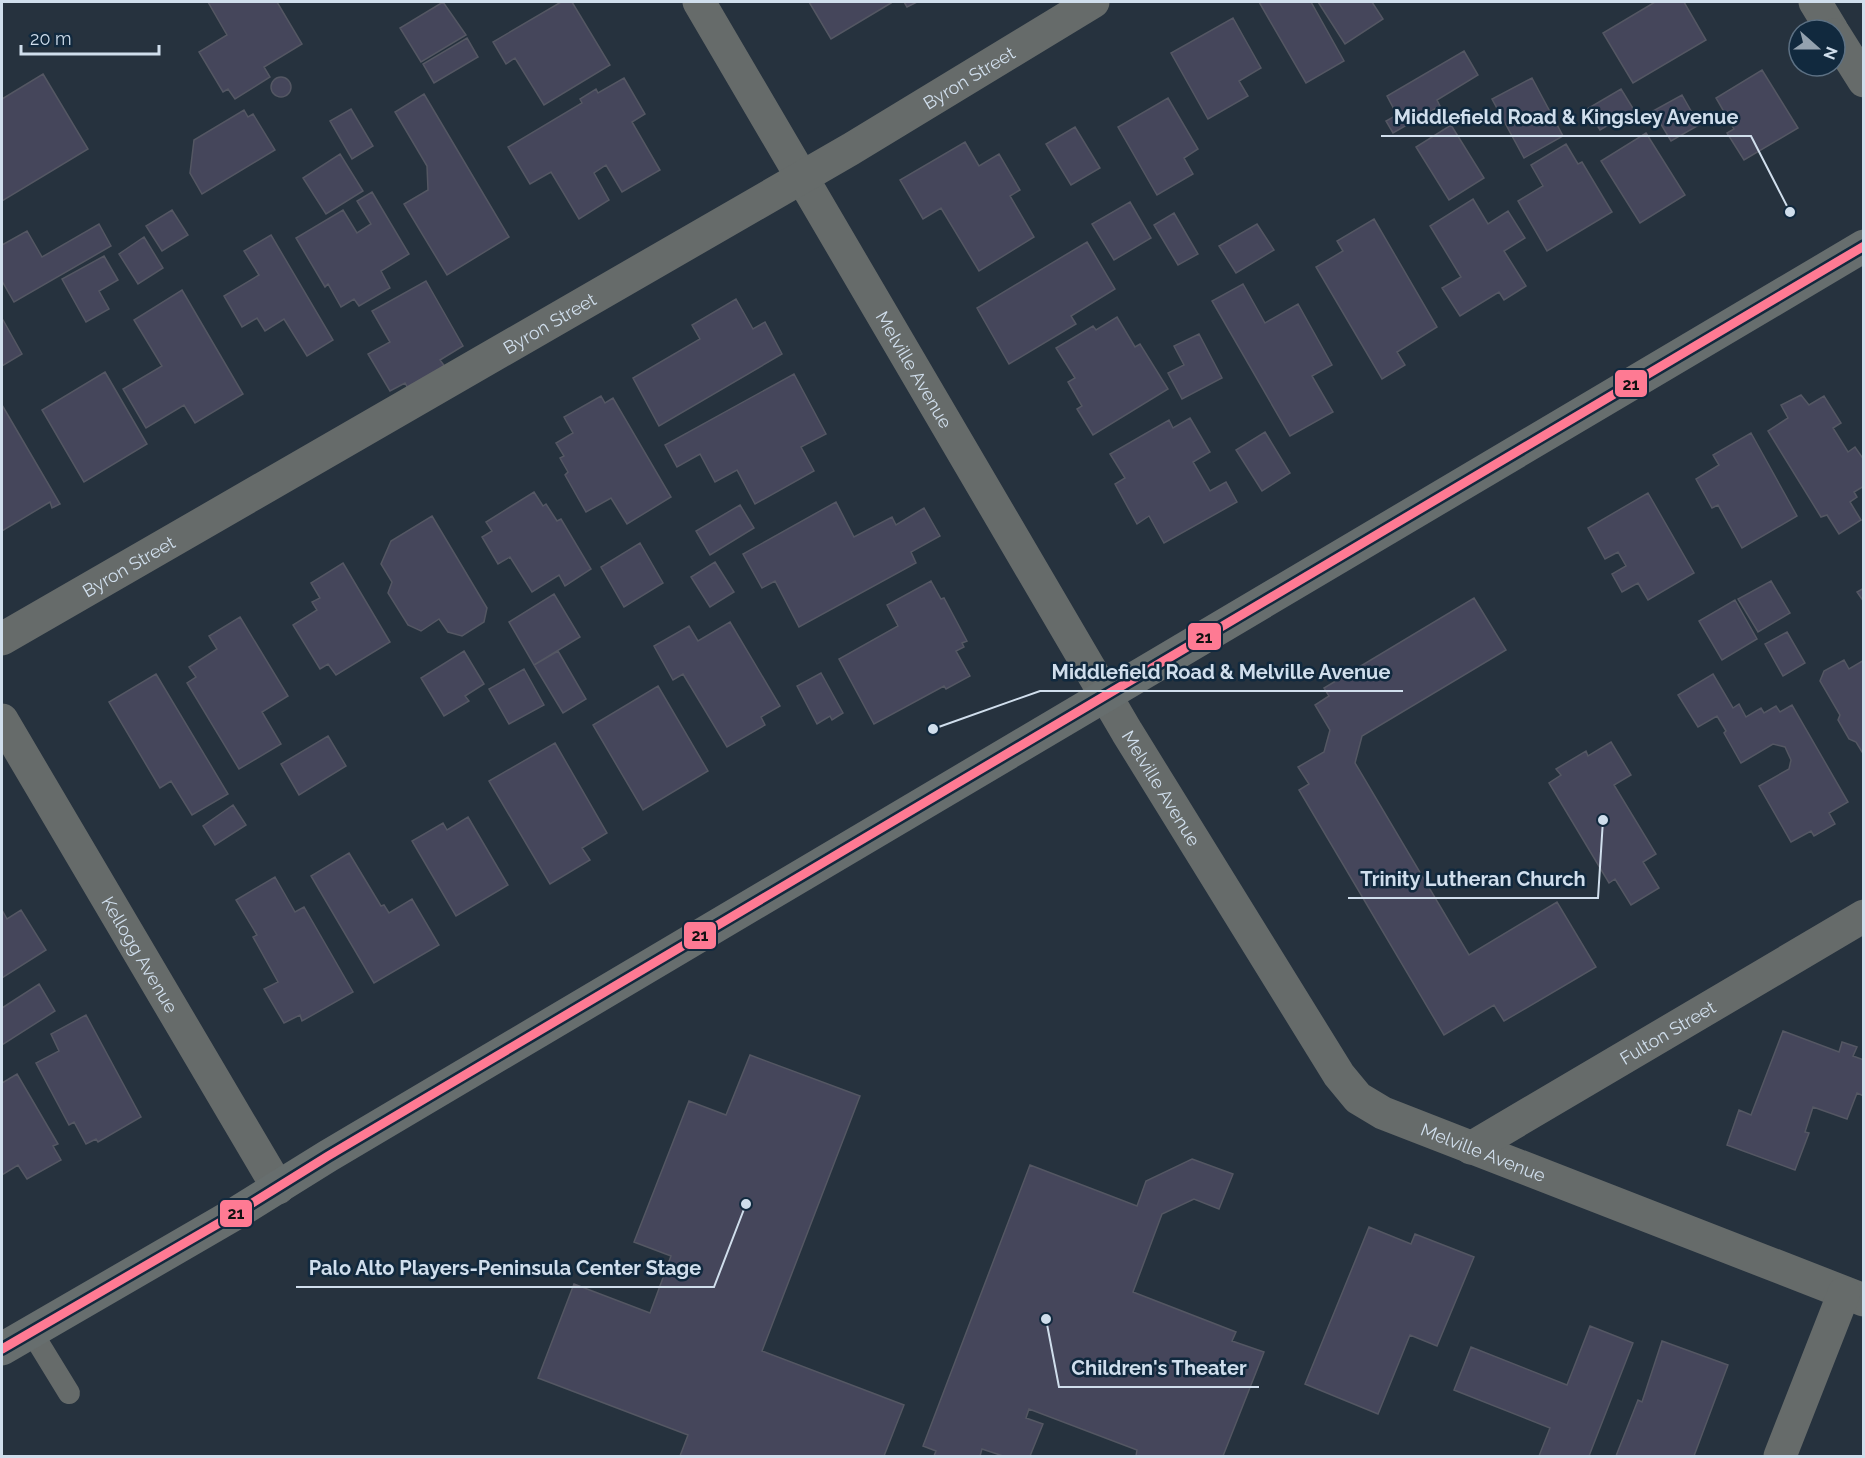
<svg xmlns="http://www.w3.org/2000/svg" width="1865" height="1458" viewBox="0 0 1865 1458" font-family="Raleway,sans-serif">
  <rect width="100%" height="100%" fill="#26323e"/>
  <!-- building -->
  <path fill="#45465b" stroke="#545763" stroke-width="1.5" d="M 208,2 L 277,2 L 302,44 L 264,67 L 270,77 L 235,99 L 228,89 L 223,92 L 199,52 L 227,35 Z
    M 443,2 L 466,35 L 421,62 L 400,28 Z
    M 561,2 L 572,2 L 610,65 L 544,105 L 515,58 L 506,64 L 493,42 Z
    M 809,2 L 890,2 L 891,3 L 831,39 Z
    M 904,2 L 917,2 L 907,7 Z
    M 1259,2 L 1311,2 L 1344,61 L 1306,83 Z
    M 1318,2 L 1372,2 L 1383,19 L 1345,44 Z
    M 1655,2 L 1684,2 L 1706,40 L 1633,83 L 1603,33 Z
    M 1233,18 L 1261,68 L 1239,81 L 1248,96 L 1208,119 L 1171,53 Z
    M 467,38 L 478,57 L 434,83 L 423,64 Z
    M 1464,51 L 1478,75 L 1437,100 L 1440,106 L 1393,133 L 1386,121 L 1397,115 L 1387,96 Z
    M 1762,70 L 1798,128 L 1744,160 L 1727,133 L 1734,129 L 1716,98 Z
    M 43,74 L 88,149 L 2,201 L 2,99 Z
    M271 87a10 10 0 1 1 20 0a10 10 0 1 1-20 0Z
    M 624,78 L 645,114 L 632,122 L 660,170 L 622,192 L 606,165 L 594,173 L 609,200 L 579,219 L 551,172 L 530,184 L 508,147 L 582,103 L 580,99 L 596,89 L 598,93 Z
    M 1532,78 L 1563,136 L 1524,158 L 1492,99 Z
    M 1621,89 L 1634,110 L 1600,130 L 1587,109 Z
    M 424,94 L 509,237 L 447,275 L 404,204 L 428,190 L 427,166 L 395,112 Z
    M 1682,95 L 1699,125 L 1671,141 L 1653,111 Z
    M 1168,98 L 1198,149 L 1184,158 L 1193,174 L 1157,195 L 1118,127 Z
    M 351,109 L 373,146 L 352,159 L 330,121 Z
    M 244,110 L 248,117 L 253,114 L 275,150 L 202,194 L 190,173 L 194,140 Z
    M 1451,125 L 1484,178 L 1449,200 L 1416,147 Z
    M 1075,127 L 1100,168 L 1071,185 L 1046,144 Z
    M 1646,133 L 1685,195 L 1640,223 L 1601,161 Z
    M 965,142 L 979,166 L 999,154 L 1020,190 L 1010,196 L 1034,237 L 979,271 L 941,208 L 923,219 L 900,180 Z
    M 1566,144 L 1578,164 L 1582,162 L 1612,212 L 1547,251 L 1518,201 L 1543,186 L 1531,165 Z
    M 340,154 L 363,191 L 326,214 L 303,178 Z
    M 372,192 L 409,254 L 381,271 L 390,288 L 359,306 L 354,299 L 341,307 L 328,284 L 325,287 L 296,238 L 343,210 L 357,233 L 371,224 L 357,201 Z
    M 1473,199 L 1488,224 L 1508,211 L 1525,238 L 1504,251 L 1526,286 L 1504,300 L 1499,292 L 1460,316 L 1442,288 L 1461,277 L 1430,226 Z
    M 1130,202 L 1151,238 L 1114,260 L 1092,224 Z
    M 172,210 L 188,235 L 162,251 L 146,226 Z
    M 1174,213 L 1198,254 L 1178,265 L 1154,225 Z
    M 1374,219 L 1437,327 L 1397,352 L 1405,365 L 1382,379 L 1316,267 L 1343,251 L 1337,241 Z
    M 99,224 L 111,246 L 14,302 L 2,281 L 2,245 L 27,231 L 42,257 Z
    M 1257,224 L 1274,250 L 1236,273 L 1219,246 Z
    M 271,235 L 333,340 L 307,356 L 284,319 L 265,331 L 257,318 L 242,327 L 224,296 L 259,275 L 244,251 Z
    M 144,237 L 163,268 L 138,284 L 119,254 Z
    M 1087,242 L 1115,289 L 1071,316 L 1076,324 L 1009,364 L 977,308 Z
    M 104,256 L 118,280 L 99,291 L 109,309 L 86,322 L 62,279 Z
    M 426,281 L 463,346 L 440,360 L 446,368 L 409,390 L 405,383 L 390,391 L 368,354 L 390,342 L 372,311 Z
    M 1243,284 L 1265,323 L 1298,304 L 1332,365 L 1312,376 L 1333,412 L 1290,436 L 1212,301 Z
    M 182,290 L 243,394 L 195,423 L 184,405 L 146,428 L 123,389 L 162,366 L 134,320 Z
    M 736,299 L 753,329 L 765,322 L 782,354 L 659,426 L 633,378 L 700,339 L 692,325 Z
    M 1117,317 L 1135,347 L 1140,344 L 1168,389 L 1093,435 L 1077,409 L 1082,406 L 1068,382 L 1075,378 L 1056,348 L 1093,326 L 1096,330 Z
    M 2,320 L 3,320 L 22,354 L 2,366 Z
    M 1199,334 L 1222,378 L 1182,399 L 1168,373 L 1184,365 L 1174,346 Z
    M 105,372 L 147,444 L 84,482 L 42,410 Z
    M 794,374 L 826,434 L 801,447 L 814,471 L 755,504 L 737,470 L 715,482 L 700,454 L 677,467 L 665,445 Z
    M 1801,395 L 1809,405 L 1824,396 L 1841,423 L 1833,428 L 1848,452 L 1855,447 L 1864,460 L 1864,486 L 1854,492 L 1857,497 L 1850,502 L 1861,520 L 1839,534 L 1827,515 L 1821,517 L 1768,431 L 1788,418 L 1781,405 Z
    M 601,396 L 605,403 L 613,398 L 671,497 L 627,524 L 611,498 L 586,512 L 565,475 L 568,472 L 560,458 L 564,456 L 556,443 L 573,433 L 564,417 Z
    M 2,405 L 60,504 L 52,508 L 50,502 L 2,531 Z
    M 1190,418 L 1210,452 L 1193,462 L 1210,491 L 1226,482 L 1237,502 L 1164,543 L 1149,516 L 1137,524 L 1115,484 L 1125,478 L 1110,454 L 1169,420 L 1173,428 Z
    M 1265,432 L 1290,473 L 1262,491 L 1236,450 Z
    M 1751,433 L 1797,516 L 1742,548 L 1718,505 L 1712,508 L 1696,479 L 1719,465 L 1713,455 Z
    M 534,492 L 543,506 L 546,504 L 557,521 L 561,519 L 591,569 L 565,586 L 559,575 L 532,592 L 510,557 L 498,564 L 482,537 L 492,531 L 486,522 Z
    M 1648,493 L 1694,573 L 1648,600 L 1638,583 L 1622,592 L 1612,574 L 1626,566 L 1618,552 L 1605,559 L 1588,528 Z
    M 836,502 L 854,537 L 892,517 L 896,525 L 924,508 L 940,536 L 911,552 L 916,563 L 799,627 L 775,581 L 762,588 L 743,554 Z
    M 740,505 L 754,528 L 710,555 L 696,531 Z
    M 432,516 L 487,608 L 484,622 L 462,636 L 448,632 L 439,619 L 421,631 L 408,625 L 388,593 L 392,582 L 381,564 L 391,541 Z
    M 640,543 L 663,583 L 624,607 L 601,567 Z
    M 715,562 L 734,592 L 710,607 L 691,577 Z
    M 343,563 L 390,642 L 336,675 L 328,664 L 320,669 L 293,625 L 317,610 L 312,602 L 320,598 L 311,583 Z
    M 931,581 L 941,599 L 944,598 L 967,641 L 962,643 L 964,647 L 956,651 L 970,676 L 946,689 L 944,686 L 874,724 L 839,659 L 898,626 L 887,605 Z
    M 1771,581 L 1790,613 L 1758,632 L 1738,599 Z
    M 1864,588 L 1864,602 L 1857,592 Z
    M 554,594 L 580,637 L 534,665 L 509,622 Z
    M 1474,598 L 1506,650 L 1362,736 L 1355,763 L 1469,955 L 1557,902 L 1596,967 L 1504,1021 L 1494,1005 L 1444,1035 L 1299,790 L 1309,784 L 1298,767 L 1324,752 L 1330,730 L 1315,705 L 1329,696 L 1324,688 Z
    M 1735,600 L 1757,639 L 1722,660 L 1699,621 Z
    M 240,617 L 288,696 L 262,712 L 281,744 L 239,769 L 187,683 L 196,677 L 189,667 L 217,649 L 209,636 Z
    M 730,622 L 780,706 L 761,717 L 765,725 L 727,747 L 683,674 L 673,680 L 654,646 L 689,626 L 698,641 Z
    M 1787,632 L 1805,663 L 1783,676 L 1765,644 Z
    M 464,651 L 484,684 L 465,696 L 469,701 L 444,716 L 421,678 Z
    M 558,651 L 586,699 L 563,713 L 534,665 Z
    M 1844,660 L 1849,669 L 1864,660 L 1864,755 L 1856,742 L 1849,739 L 1838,720 L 1840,715 L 1820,681 L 1824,671 Z
    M 524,669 L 544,705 L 509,724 L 489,689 Z
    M 821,673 L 843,713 L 832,720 L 830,716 L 817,724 L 797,686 Z
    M 156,674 L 228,794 L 192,815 L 171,781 L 160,788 L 109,702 Z
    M 1713,674 L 1733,708 L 1739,704 L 1746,717 L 1761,708 L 1764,713 L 1776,706 L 1780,712 L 1792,705 L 1848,802 L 1829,813 L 1835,824 L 1814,836 L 1811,831 L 1791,842 L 1759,786 L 1789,769 L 1791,760 L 1785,747 L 1773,744 L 1741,763 L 1724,733 L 1726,731 L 1717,716 L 1698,727 L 1678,695 Z
    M 658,686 L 708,771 L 643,810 L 593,725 Z
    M 328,736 L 346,766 L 299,795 L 281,764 Z
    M 1611,742 L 1631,775 L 1614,785 L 1656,854 L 1643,862 L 1659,888 L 1631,905 L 1615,879 L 1609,883 L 1549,783 L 1561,775 L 1556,769 L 1586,751 L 1588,756 Z
    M 555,743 L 607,833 L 582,848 L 590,860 L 550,884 L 489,781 Z
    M 233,805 L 246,825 L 215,845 L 203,826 Z
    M 468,817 L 508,885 L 456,916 L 412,841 L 443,823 L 447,830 Z
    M 349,853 L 381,906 L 384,905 L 389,913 L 412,899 L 439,945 L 374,983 L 311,876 Z
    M 275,877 L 295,912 L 304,907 L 353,992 L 302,1021 L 300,1015 L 284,1023 L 264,989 L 278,982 L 253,937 L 257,935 L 236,900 Z
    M 2,910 L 7,919 L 21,910 L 46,950 L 2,978 Z
    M 39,984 L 55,1011 L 2,1045 L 2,1008 Z
    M 86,1015 L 141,1117 L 98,1142 L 96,1139 L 86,1144 L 74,1122 L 69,1125 L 36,1063 L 59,1051 L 51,1034 Z
    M 1783,1031 L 1839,1052 L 1842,1042 L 1857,1047 L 1853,1056 L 1864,1060 L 1864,1096 L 1857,1093 L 1847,1119 L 1813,1107 L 1805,1132 L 1809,1133 L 1795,1170 L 1727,1145 L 1739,1110 L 1751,1115 Z
    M 750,1055 L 860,1096 L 762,1351 L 904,1405 L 884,1456 L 680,1456 L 688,1435 L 538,1378 L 574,1284 L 650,1313 L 671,1256 L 634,1242 L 689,1101 L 726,1115 Z
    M 17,1074 L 58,1144 L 53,1146 L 61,1160 L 27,1179 L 18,1165 L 2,1175 L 2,1083 Z
    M 1192,1159 L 1233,1174 L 1219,1209 L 1194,1199 L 1162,1214 L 1133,1292 L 1236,1332 L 1232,1341 L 1264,1352 L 1223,1456 L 1136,1456 L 1137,1450 L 1029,1409 L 1026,1418 L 1043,1424 L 1030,1456 L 1003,1456 L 982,1449 L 980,1456 L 934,1456 L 936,1451 L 923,1446 L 1030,1165 L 1137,1206 L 1146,1181 Z
    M 1369,1227 L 1411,1244 L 1415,1234 L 1474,1257 L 1437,1346 L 1410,1335 L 1378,1414 L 1305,1384 Z
    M 1590,1326 L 1633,1343 L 1589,1456 L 1539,1456 L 1550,1428 L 1454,1390 L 1471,1347 L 1567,1385 Z
    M 1662,1341 L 1728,1365 L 1694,1456 L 1616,1456 L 1638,1400 L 1642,1402 Z"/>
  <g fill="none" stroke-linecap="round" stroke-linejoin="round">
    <!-- lane -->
    <path stroke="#666b6a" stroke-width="22" d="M 31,1331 L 69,1393"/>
    <!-- street -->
    <g stroke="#666b6a" stroke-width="33">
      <path id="s1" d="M 699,2 L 1127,732 L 1339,1075 L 1358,1098 L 1383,1113 L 1864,1300"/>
      <path d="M 1815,2 L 1832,30"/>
      <path d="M 1835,35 L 1864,81"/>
      <path id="s2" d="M 2,639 L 851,149 L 1093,2"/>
      <path id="s3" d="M 2,720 L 278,1188"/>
      <path id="s4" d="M 1471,1148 L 1864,916"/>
      <path d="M 1780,1456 L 1844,1293"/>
    </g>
    <!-- secondary -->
    <path stroke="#676e6e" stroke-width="33" d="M 2,1349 L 233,1215 L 328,1156 L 1864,246"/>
    <!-- bus-1 casing -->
    <g stroke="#11293e" stroke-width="14">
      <path id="bus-1" d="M 2,1349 L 233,1215 L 328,1156 L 1864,246"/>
    </g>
    <!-- bus-1 -->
    <use href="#bus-1" stroke="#fe7a93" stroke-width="9"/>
  </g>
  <g text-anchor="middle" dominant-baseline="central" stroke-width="5" stroke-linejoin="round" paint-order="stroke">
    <!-- street labels -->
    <g font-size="18" fill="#d0deec" stroke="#11293e">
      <text stroke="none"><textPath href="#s2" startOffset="1118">Byron Street</textPath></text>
      <text stroke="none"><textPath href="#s2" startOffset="632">Byron Street</textPath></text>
      <text stroke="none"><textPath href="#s1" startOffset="426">Melville Avenue</textPath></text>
      <text stroke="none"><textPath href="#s2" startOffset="146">Byron Street</textPath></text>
      <text stroke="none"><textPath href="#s1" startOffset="912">Melville Avenue</textPath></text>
      <text stroke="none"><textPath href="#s3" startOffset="272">Kellogg Avenue</textPath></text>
      <text stroke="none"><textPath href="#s4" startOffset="228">Fulton Street</textPath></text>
      <text stroke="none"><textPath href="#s1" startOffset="1416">Melville Avenue</textPath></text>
    </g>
  </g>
  <!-- callouts -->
  <path fill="none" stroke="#d0deec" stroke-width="2" d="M1790 212L1751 136H1381M933 729L1040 691H1403M1603 820L1598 898H1348M746 1204L714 1287H296M1046 1319L1059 1387H1259"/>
  <g fill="#d0deec" stroke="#11293e" stroke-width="2">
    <circle cx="1790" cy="212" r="6"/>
    <circle cx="933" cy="729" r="6"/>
    <circle cx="1603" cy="820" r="6"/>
    <circle cx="746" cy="1204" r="6"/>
    <circle cx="1046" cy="1319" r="6"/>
  </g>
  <g font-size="20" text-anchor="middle" font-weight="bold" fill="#d0deec" stroke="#11293e" stroke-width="5" stroke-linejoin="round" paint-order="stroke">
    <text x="1566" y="124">Middlefield Road &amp; Kingsley Avenue</text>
    <text x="1221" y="679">Middlefield Road &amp; Melville Avenue</text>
    <text x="1473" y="886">Trinity Lutheran Church</text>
    <text x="505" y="1275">Palo Alto Players-Peninsula Center Stage</text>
    <text x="1159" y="1375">Children's Theater</text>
  </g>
  <g stroke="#11293e" stroke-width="2">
    <rect x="1614" y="369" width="34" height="29" rx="6" fill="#fe7a93"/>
    <rect x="1187" y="622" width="35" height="29" rx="6" fill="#fe7a93"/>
    <rect x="683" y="921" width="34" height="29" rx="6" fill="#fe7a93"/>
    <rect x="219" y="1199" width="34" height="29" rx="6" fill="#fe7a93"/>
  </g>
  <g font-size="16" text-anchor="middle" font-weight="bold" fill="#111">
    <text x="1631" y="390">21</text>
    <text x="1204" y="643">21</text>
    <text x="700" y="941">21</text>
    <text x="236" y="1219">21</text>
  </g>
  <!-- border -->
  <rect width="1865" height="1458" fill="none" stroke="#d0deec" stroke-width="6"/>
  <!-- north arrow -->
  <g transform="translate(1817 48) rotate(111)"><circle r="28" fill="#11293e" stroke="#5d7184" stroke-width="1.5"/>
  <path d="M0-4.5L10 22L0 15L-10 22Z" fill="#94a2af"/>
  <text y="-9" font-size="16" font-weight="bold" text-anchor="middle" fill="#d0deec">N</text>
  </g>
  <!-- scale -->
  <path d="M21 45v9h138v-9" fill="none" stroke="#d0deec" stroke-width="3"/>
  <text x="30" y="45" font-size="18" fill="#d0deec" stroke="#11293e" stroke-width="4.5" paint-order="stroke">20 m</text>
</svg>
